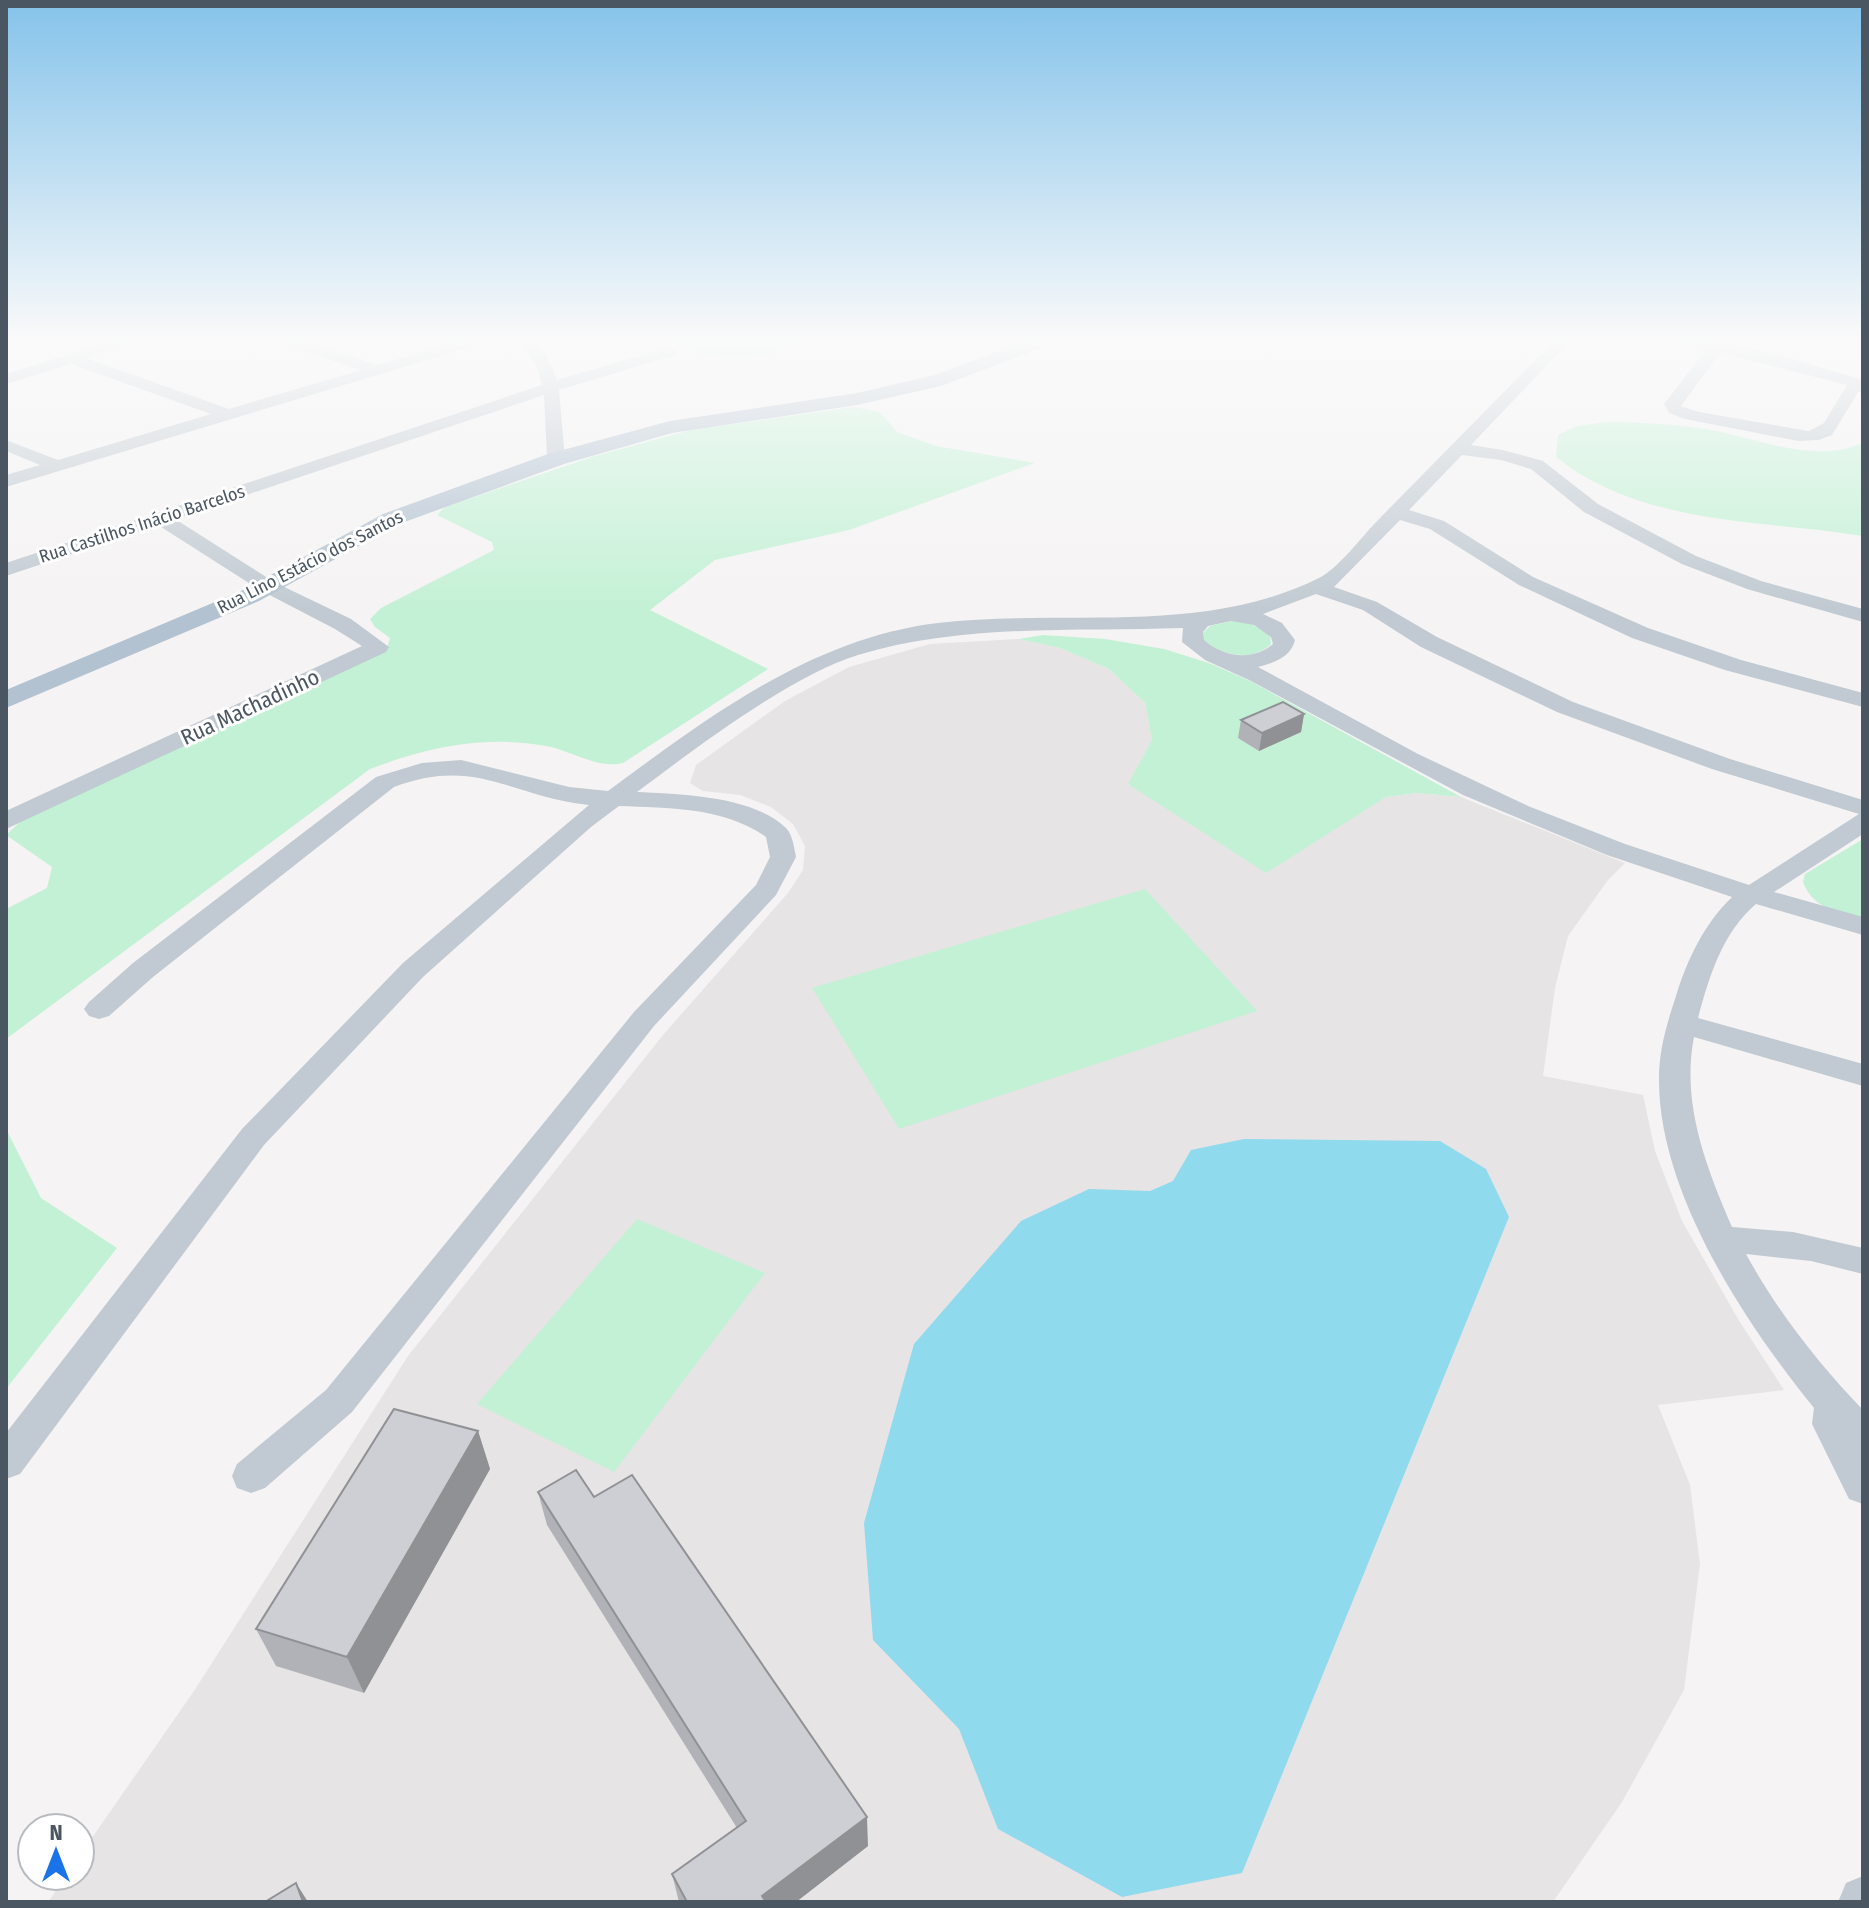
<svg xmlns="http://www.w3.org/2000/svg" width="1869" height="1908" viewBox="0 0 1869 1908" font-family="'Fira Sans Condensed',sans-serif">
  <rect width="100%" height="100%" fill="#f5f3f3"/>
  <!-- education -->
  <path fill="#e6e4e5" d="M 1019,639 L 1060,648 L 1109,669 L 1145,703 L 1152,740 L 1128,785 L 1367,807 L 1386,797 L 1417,793 L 1461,797 L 1625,863 L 1608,880 L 1568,936 L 1555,988 L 1543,1076 L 1643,1095 L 1655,1151 L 1682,1221 L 1738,1319 L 1784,1390 L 1658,1405 L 1690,1485 L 1700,1564 L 1684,1690 L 1622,1802 L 1553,1902 L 48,1902 L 66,1876 L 80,1876 L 80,1855 L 194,1691 L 408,1356 L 663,1035 L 788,893 L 803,870 L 805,846 L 793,824 L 771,807 L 740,795 L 703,791 L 690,783 L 696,765 L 785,701 L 849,667 L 930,644 Z"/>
  <!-- green -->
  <path fill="#c3f1d5" d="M 670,342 L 802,342 C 748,363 731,363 675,346 Z
    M 854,407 L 880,412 L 897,432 L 936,446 L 1035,463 L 849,530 L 715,560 L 650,610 L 768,669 L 623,763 C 597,769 572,751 546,746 C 484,735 428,747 370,769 L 6,1039 L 6,909 L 47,888 L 52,867 L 6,835 L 20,822 L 387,648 L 390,638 L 375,627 L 370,619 L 381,608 L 494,550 L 492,542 L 437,515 L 445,507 L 595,456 L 691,430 Z
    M 1605,422 C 1639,422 1672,424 1705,429 C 1756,437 1812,465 1863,443 L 1863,536 C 1758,519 1643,526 1556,457 L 1558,435 L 1577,426 Z
    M 1232,621 L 1251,624 L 1270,634 L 1271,644 C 1254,662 1222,656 1204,641 L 1203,633 L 1210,626 Z
    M 1043,635 L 1105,639 L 1164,649 L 1209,663 L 1250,681 L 1461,797 L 1417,793 L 1386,797 L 1266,873 L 1128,784 L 1152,740 L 1145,703 L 1109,669 L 1060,648 L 1019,639 Z
    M 1863,839 L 1863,919 C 1838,912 1813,909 1803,882 L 1805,874 Z
    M 1145,889 L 1257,1011 L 899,1129 L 812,988 Z
    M 6,1129 L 41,1198 L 117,1248 L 6,1389 Z
    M 637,1219 L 765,1273 L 614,1472 L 477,1404 Z"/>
  <!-- water -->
  <path fill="#90daee" d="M 1244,1139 L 1440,1141 L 1486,1169 L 1509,1217 L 1242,1873 L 1122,1897 L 998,1829 L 959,1729 L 873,1640 L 864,1523 L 914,1344 L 1021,1221 L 1089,1189 L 1150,1191 L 1173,1181 L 1191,1150 Z"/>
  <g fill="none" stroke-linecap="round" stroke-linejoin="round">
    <!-- minor -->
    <path fill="#c1cad2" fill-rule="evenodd" d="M 108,342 L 130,342 L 86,358 L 229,409 L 361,370 L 285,345 L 283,342 L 304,342 L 378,365 L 457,342 L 480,342 L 477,345 L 6,487 L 6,475 L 40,465 L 6,451 L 6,440 L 58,460 L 211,414 L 71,364 L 6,384 L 6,374 Z
      M 521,342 L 536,342 L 546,354 L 557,380 L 669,347 L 677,352 L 675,355 L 559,390 L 565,459 L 562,463 L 556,464 L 547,459 L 544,395 L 175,519 L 274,582 L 351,619 L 389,647 L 386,652 L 6,829 L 6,811 L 362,646 L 335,629 L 260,590 L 158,525 L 6,576 L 6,563 L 542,385 L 537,367 Z
      M 1553,342 L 1569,342 L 1471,445 L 1503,450 L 1543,461 L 1598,504 L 1696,556 L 1761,581 L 1863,609 L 1863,622 L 1747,589 L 1682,564 L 1584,512 L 1531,469 L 1501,460 L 1462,455 L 1409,510 L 1444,521 L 1533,577 L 1648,628 L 1741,660 L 1863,693 L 1863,707 L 1725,670 L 1632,638 L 1519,585 L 1430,529 L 1400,520 L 1334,587 L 1377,602 L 1437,637 L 1573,702 L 1730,759 L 1863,800 L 1863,834 L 1774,892 L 1863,917 L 1863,935 L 1756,904 C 1722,933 1709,977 1698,1018 L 1863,1064 L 1863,1086 L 1694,1037 C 1681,1103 1706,1167 1732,1227 L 1793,1232 L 1863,1248 L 1863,1274 L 1811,1261 L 1746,1254 C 1777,1311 1818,1363 1863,1410 L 1863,1504 L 1849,1499 L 1812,1424 L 1814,1408 C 1745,1323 1658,1192 1659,1078 C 1659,1050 1667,1023 1676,996 C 1687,960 1704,924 1732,897 L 1607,855 L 1463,795 L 1249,680 L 1205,660 L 1182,642 L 1183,628 C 1074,632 964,623 858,655 C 790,676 696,748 637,792 C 681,794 753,796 786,828 C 793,835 794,848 796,857 L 776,895 L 654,1026 L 352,1412 L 265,1488 L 251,1493 L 237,1488 L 232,1476 L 237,1464 L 326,1390 L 634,1012 L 756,885 L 770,857 L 766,837 C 724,807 669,808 619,806 L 591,827 L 423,977 L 264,1145 L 20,1474 L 6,1479 L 6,1433 L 242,1129 L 403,963 L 589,805 C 511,797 477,756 394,787 L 153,977 L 109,1016 L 99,1019 L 89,1016 L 84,1009 L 89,1002 L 133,963 L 376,777 L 422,763 L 461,760 L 569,787 L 608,791 C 707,718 812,638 938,623 C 1066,608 1200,637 1319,578 C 1338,569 1363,535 1379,519 C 1437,460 1495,401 1553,342 ZM 1316,594 L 1363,610 L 1421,647 L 1557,712 L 1712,769 L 1859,814 L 1749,885 L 1625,844 L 1528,806 L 1418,754 L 1258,667 C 1274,663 1291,657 1295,640 L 1282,623 L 1263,614 ZM 1231,621 L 1254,625 L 1271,637 L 1273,644 C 1253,662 1223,657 1204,640 L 1203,632 L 1208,626 Z
      M 1685,342 C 1744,342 1806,363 1863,380 L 1863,391 L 1858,392 L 1832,435 L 1819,440 L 1798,441 L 1685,419 L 1669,413 L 1664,404 L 1706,350 L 1687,345 ZM 1720,353 L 1847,385 L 1824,423 L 1809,431 L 1699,412 L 1681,406 Z
      M 1863,1876 L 1863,1902 L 1838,1902 L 1846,1883 Z"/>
    <!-- major -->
    <path fill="#b3c2d1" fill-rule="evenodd" d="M 1023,342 L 1048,342 L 1046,346 L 941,386 L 857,405 L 672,433 L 564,464 L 399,524 L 259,601 L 6,708 L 6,690 L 241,591 L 383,514 L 548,454 L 670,421 L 857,393 L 935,375 Z"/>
  </g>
  <!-- wall -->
  <path fill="#b0b2b7" d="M 1304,714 L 1301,732 L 1259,751 L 1238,738 L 1241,720 Z
    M 478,1431 L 490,1469 L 364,1693 L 276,1666 L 256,1629 Z
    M 538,1492 L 868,1846 L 796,1902 L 679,1902 L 672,1874 L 737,1828 L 547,1525 Z"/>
  <!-- shaded-wall -->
  <path fill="#909195" d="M 1304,714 L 1301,732 L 1259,751 L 1262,733 Z
    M 478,1431 L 490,1469 L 364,1693 L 347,1657 Z
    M 867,1817 L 868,1846 L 796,1902 L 764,1902 L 762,1896 Z
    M 296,1883 L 308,1902 L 303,1902 Z"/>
  <!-- building -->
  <path fill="#cdcfd5" stroke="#909195" stroke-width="2" d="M 1283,702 L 1304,714 L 1262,733 L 1241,720 Z
    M 394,1409 L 478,1431 L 347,1657 L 256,1629 Z
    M 576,1470 L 594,1497 L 632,1475 L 867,1817 L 762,1896 L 766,1902 L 687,1902 L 672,1874 L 746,1821 L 538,1492 Z
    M 296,1883 L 303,1902 L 265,1902 Z"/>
  <!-- sky -->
  <linearGradient id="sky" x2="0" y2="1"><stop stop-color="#85c3ea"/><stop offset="0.56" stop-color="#fafafa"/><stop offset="1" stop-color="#fafafa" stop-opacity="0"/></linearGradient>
  <rect width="1869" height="609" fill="url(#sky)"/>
  <g text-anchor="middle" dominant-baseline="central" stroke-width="6" stroke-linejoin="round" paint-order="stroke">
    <!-- far-street labels -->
    <g font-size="18" fill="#4a5661" stroke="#fff">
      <text transform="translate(142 524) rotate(-18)">Rua Castilhos Inácio Barcelos</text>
      <text transform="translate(310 562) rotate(-27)">Rua Lino Estácio dos Santos</text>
    </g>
    <!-- street labels -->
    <g font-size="22" fill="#4a5661" stroke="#fff">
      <text transform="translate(250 707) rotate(-25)">Rua Machadinho</text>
    </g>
  </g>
  <!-- border -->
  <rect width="1869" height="1908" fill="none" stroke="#4a5661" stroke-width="16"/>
  <!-- north arrow -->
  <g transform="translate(56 1852)"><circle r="38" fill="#ffffff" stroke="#b7bbc0" stroke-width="2"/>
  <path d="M0-6L14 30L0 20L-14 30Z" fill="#1a73e8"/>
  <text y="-12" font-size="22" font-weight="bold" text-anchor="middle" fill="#4a5661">N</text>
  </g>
</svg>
